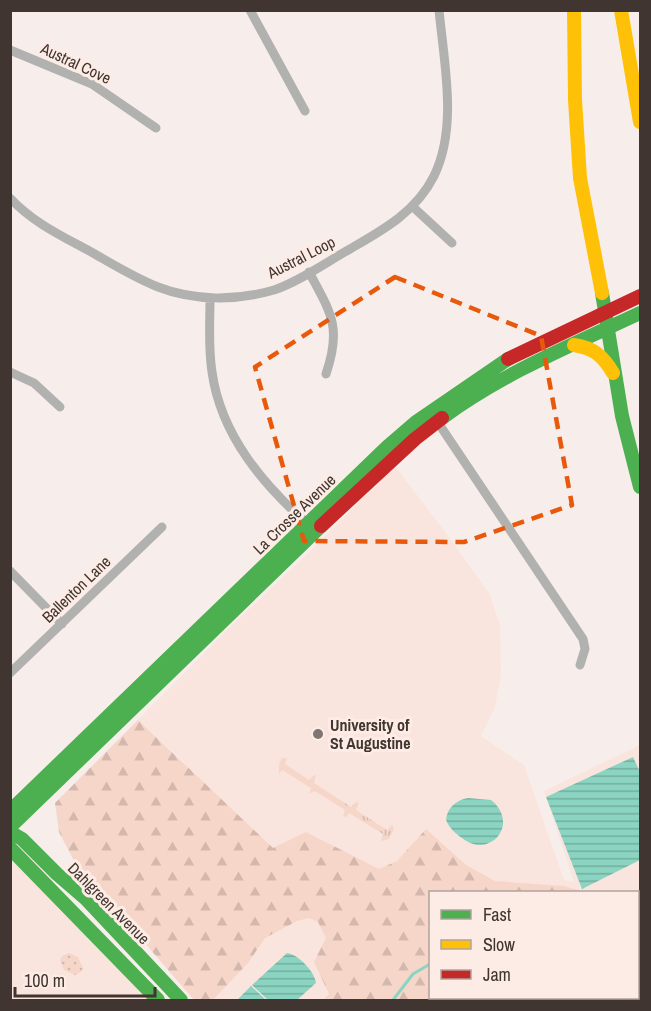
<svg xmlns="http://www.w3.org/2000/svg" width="651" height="1011" viewBox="0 0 651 1011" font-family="'Archivo Narrow',sans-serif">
  <defs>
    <pattern id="grass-tufts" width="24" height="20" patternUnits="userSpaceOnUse" patternTransform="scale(1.5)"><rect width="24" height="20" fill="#f6d6c9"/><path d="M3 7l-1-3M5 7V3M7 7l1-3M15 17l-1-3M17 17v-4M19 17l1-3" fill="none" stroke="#d4b8ad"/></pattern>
    <pattern id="forest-firs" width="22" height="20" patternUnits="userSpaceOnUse" patternTransform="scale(1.5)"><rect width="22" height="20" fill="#f6d6c9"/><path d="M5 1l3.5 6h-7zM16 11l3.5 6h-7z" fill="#d4b8ad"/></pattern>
    <pattern id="park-dots" width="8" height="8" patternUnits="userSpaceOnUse" patternTransform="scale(1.5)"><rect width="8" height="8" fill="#f6d6c9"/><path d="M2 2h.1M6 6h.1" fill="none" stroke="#d4b8ad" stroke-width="1.8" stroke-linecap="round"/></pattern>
    <pattern id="water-rules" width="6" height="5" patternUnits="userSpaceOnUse" patternTransform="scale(1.5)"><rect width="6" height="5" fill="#8cd4c2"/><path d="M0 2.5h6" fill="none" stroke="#74ad9e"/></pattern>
  </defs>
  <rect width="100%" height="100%" fill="#f7eeeb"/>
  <!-- built -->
  <path fill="#f9e5dd" d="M 395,466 L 446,533 L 489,593 L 500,625 L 501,675 L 495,707 L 481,736 L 524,765 L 564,880 L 574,882 L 544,791 L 640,745 L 640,957 L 638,892 L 430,892 L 406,1000 L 213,1000 L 248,963 L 184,762 L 138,720 L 232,625 L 305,556 Z
    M 11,855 L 151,1000 L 11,1000 Z"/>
  <!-- grass -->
  <path fill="url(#grass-tufts)" d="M 282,758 L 287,758 L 285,764 L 309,780 L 313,776 L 316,775 L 314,783 L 351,807 L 356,802 L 359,803 L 356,810 L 387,830 L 392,825 L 394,829 L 389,839 L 381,841 L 383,834 L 349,813 L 346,817 L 343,816 L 345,810 L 315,791 L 309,794 L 311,788 L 282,770 L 279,774 L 279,764 Z"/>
  <!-- forest -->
  <path fill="url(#forest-firs)" d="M 138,720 L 273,848 L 306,832 L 379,869 L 397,861 L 426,829 L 466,865 L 495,881 L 564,886 L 585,892 L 430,892 L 430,998 L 638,998 L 636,892 L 640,892 L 640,1000 L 323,1000 L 329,994 L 314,962 L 326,938 L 318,922 L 309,918 L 297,921 L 265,938 L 248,963 L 213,1000 L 194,1000 L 74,861 L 59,832 L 55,803 Z"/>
  <!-- park -->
  <path fill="url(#park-dots)" d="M 69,953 L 78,957 L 83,968 L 81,972 L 75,975 L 64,970 L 60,960 L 62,956 Z"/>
  <!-- water -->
  <path fill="url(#water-rules)" d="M 633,757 L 640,772 L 640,860 L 582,889 L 546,797 Z
    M 468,798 L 491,800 C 521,824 489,860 462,838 C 455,833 450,829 446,820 C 447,808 456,800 468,798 Z
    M 287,953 C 298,954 315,972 316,983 L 297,1000 L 268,1000 L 252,985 Z
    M 251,986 L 266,1000 L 237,1000 Z"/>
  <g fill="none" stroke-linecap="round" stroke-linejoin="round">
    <!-- stream -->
    <path stroke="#8cd4c2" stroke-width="3" d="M 638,927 L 640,926
      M 393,1000 L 413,974 L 430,964"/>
    <!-- street -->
    <path stroke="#b1b2b0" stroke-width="9" d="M 250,10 L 305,111
      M 10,50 L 92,84 L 156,128
      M 10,198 C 33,223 64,237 93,253 C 114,265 135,278 158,287 C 194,301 236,301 274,290 C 300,281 325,263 350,249 C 383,230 416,212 434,176 C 458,127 444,63 439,10
      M 412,206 L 452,243
      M 309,272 C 331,313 342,327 326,374
      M 210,298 C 210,322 208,347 212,372 C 221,436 264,486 312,528
      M 10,372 L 34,383 L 60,407
      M 437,421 L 583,639 L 585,649 L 580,665
      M 10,571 L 62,624
      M 10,673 L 162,527"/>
    <!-- fast -->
    <path stroke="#4caf50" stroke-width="14" d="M 602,293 L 622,416 L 640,487
      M 442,418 C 503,373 572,345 640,313
      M 10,811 L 387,447 L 416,422 L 508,359
      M 10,827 L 321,526
      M 10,832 L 22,839 L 57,874 L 86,899 L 181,1000
      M 10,848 L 158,1000"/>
    <!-- slow -->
    <path stroke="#ffc107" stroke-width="14" d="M 574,10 L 575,100 L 580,178 L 602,293
      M 621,10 L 640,122
      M 574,345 C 594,348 603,356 613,373"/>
    <!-- jam -->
    <path stroke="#c62828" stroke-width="14" d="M 508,359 L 640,296
      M 321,526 L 415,439 L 442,418"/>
  </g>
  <!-- marked area -->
  <path fill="none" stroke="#e8590c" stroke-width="4.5" stroke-dasharray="12 8" stroke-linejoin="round" d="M 395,277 L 541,336 L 572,505 L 464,542 L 304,541 L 255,367 Z"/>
  <!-- markers -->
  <circle fill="#807671" stroke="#fdece5" stroke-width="2" cx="318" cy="734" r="6"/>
  <g text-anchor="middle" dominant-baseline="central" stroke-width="6" stroke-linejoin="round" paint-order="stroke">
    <!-- street labels -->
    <g font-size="16" fill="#403530" stroke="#fdece5">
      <text transform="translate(76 63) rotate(25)">Austral Cove</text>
      <text transform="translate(301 257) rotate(-27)">Austral Loop</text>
      <text transform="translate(294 514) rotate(-44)">La Crosse Avenue</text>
      <text transform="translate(76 589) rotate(-44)">Ballenton Lane</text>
      <text transform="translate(109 903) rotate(45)">Dahlgreen Avenue</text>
    </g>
    <!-- poi labels -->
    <g font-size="16" font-weight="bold" fill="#403530" stroke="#fdece5" text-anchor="start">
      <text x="330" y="725">University of<tspan x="330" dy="18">St Augustine</tspan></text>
    </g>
  </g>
  <!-- border -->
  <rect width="651" height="1011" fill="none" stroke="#403530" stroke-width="24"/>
  <!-- legend -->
  <rect x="429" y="891" width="210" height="108" fill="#fdece5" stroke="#b1a39d" stroke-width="1.5"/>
  <rect x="441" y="910" width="30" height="9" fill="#4caf50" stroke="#b1a39d" stroke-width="1.5"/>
  <text x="483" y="921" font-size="18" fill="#403530">Fast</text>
  <rect x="441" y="940" width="30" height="9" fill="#ffc107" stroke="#b1a39d" stroke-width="1.5"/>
  <text x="483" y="951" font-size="18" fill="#403530">Slow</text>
  <rect x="441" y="970" width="30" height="9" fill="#c62828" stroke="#b1a39d" stroke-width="1.5"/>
  <text x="483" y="981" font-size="18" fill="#403530">Jam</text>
  <!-- scale -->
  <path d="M15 987v9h140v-9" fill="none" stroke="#403530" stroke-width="3"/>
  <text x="24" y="987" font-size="18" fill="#403530" stroke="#fdece5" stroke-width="4.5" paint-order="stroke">100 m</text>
</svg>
